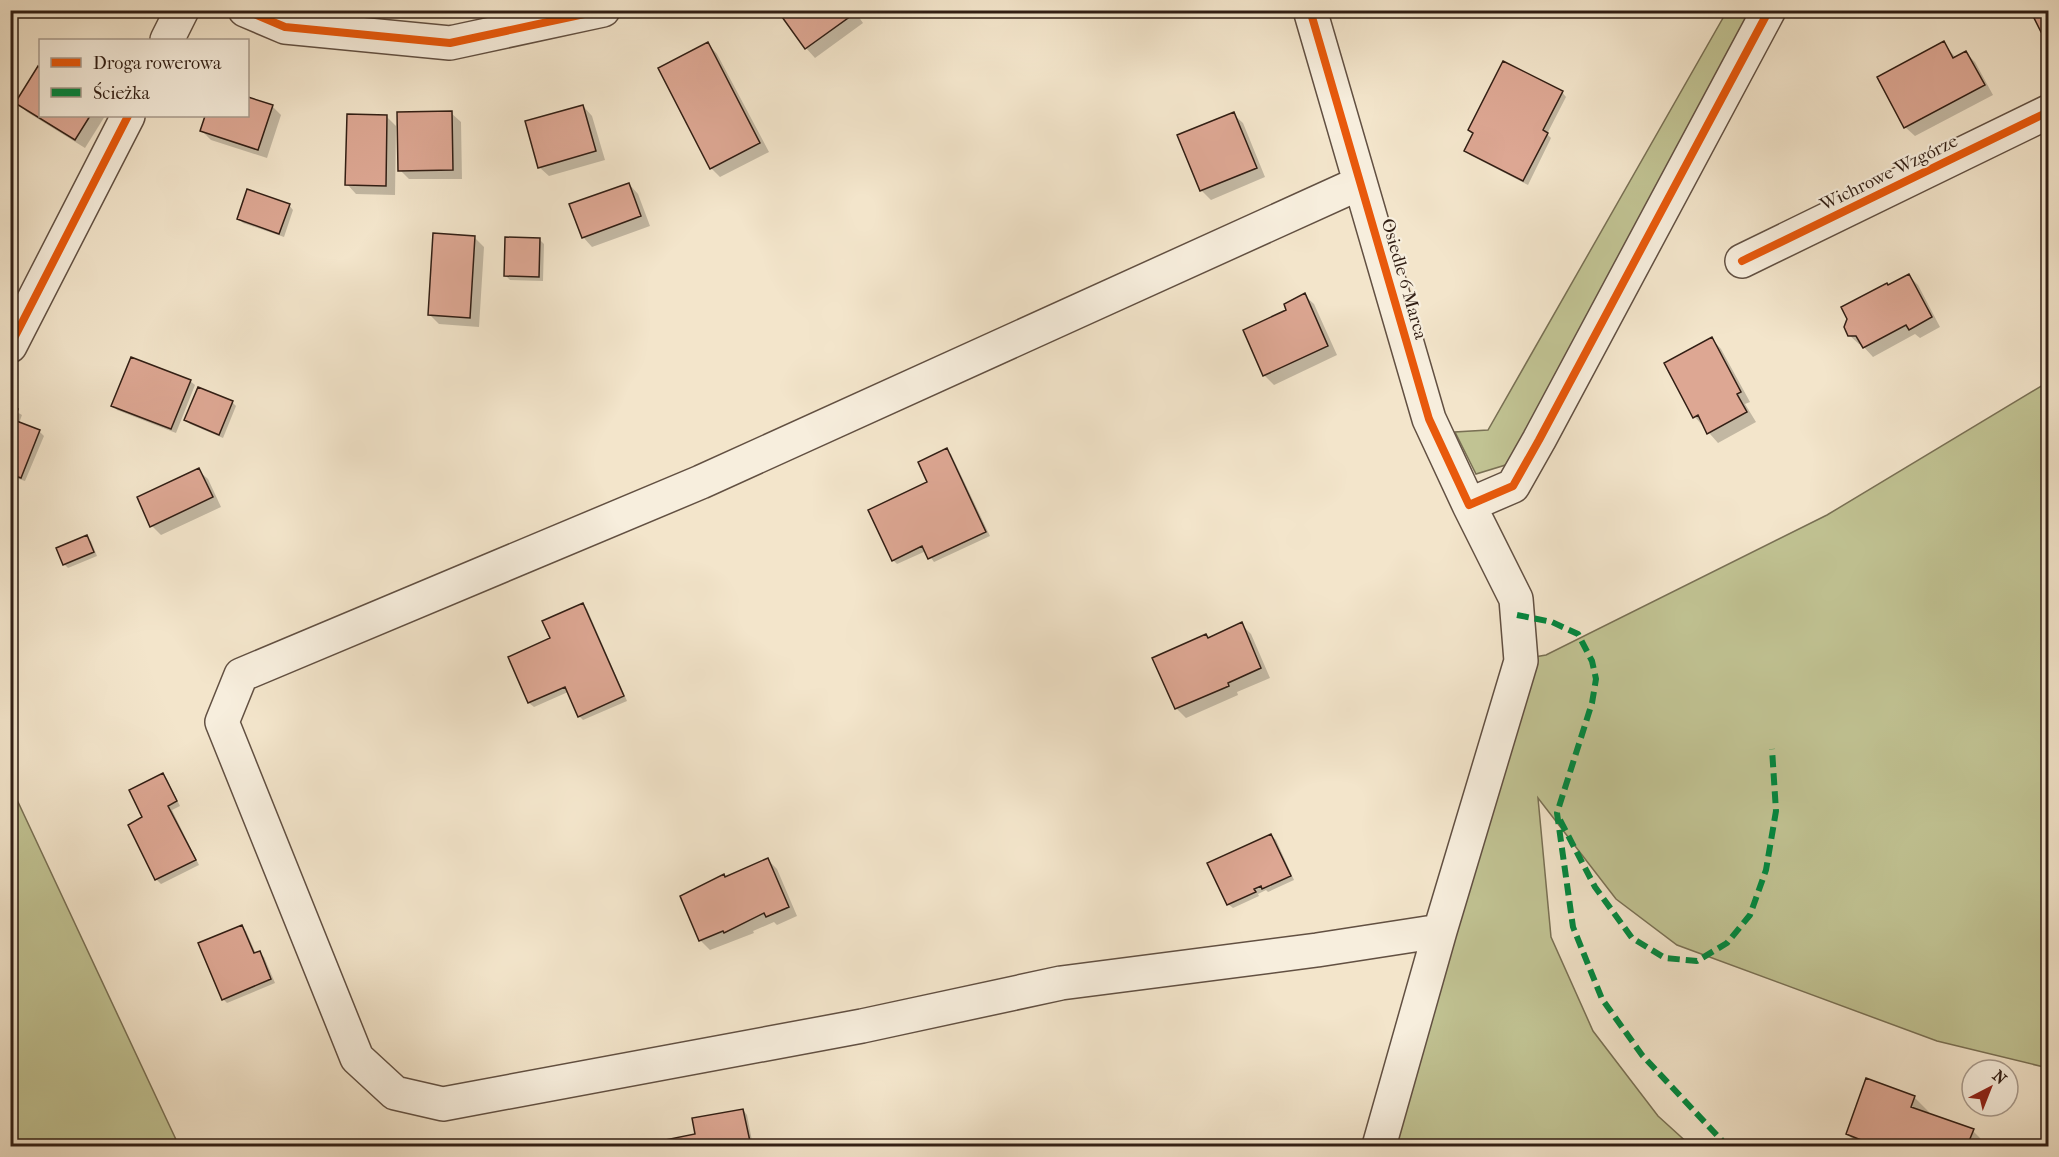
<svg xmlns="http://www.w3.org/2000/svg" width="2059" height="1157" viewBox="0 0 2059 1157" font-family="'IM FELL French Canon',serif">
  <rect width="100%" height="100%" fill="#f3e5cb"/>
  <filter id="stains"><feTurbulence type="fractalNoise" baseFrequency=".00333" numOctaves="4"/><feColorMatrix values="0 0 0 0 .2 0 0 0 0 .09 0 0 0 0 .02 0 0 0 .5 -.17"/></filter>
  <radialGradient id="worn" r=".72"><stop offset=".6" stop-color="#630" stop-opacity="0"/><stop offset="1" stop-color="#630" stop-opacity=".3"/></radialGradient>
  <!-- green -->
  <path fill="#c1c393" stroke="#797054" stroke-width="1.5" d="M 1727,11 L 1755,11 L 1512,463 L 1476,474 L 1455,432 L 1488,430 Z
    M 2048,382 L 2048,1068 L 1937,1041 L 1677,945 L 1616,899 L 1538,798 L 1551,937 L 1593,1031 L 1658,1116 L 1691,1146 L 1394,1146 L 1529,658 L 1546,655 L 1827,515 Z
    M 10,787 L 11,787 L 179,1146 L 11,1146 Z"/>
  <!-- shadow -->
  <path fill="#0003" d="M 779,10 L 854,10 L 863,23 L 815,58 L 806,48 Z
    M 2031,10 L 2048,10 L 2048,35 L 2046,36 L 2042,32 Z
    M 1943,43 L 1956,58 L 1966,53 L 1975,62 L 1993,95 L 1915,136 L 1905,127 Z
    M 708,44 L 717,54 L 769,152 L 720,177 L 711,168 Z
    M 38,68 L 40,70 L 40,116 L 105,116 L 85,148 L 27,112 L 17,102 Z
    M 1562,92 L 1566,97 L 1547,134 L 1551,138 L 1528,185 L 1470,155 L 1465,151 Z
    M 248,98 L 272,106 L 281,115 L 267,158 L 211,140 L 202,131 L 207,116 L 248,116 Z
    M 583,106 L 592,116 L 605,160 L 549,176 L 539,167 Z
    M 451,113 L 461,122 L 462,179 L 409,179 L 400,170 Z
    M 1233,114 L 1243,123 L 1265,177 L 1211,200 L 1201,190 Z
    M 387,117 L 396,126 L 395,195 L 356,194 L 347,184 Z
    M 629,184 L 638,194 L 650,226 L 592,247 L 583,237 Z
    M 289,205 L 293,210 L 284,237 L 243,223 L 239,219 Z
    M 475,238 L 484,247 L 479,327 L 439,324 L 429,314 Z
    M 539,239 L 544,244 L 543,281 L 510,280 L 506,276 Z
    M 1909,276 L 1918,285 L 1940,327 L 1920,338 L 1915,334 L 1873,357 L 1862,345 L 1859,344 L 1849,335 Z
    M 1304,295 L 1314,304 L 1337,355 L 1274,385 L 1264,375 L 1245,331 L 1288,311 Z
    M 1712,339 L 1721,349 L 1750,402 L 1745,404 L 1756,422 L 1718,443 L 1695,417 Z
    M 190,381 L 195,385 L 176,433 L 117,410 L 113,405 Z
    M 232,402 L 236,406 L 223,438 L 190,424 L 186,420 Z
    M 10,408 L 22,415 L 19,423 L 39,431 L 44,436 L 25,481 L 10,476 Z
    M 946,450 L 951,454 L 990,536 L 934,562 L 926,551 L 897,564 L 893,560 Z
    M 198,470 L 208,479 L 221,507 L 161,535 L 152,526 Z
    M 86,537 L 91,541 L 97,556 L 68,568 L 64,564 Z
    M 583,605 L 587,609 L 627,701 L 583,720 L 579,716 L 568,692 L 534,707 L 529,703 L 510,658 L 552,639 Z
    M 1241,624 L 1251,634 L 1270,678 L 1237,692 L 1238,695 L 1186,718 L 1176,708 L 1209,639 Z
    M 163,775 L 167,779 L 180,806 L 172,810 L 199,865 L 161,884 L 156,879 L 144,818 Z
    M 1271,835 L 1276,840 L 1294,880 L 1268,892 L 1266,890 L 1258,894 L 1259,896 L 1233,908 L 1228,904 Z
    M 768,860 L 777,869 L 797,916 L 777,925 L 774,922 L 753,931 L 754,933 L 710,950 L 700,940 L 682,897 Z
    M 242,927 L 246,931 L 256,954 L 259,953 L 264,957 L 275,983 L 227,1003 L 223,999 Z
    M 1867,1080 L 1915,1098 L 1929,1112 L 1928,1114 L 1973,1131 L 1987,1145 L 1986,1146 L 1860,1146 L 1847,1134 Z
    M 743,1110 L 747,1115 L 753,1146 L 657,1146 L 657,1143 L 697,1135 Z"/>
  <!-- building -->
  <path fill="#dda793" stroke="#311e14" stroke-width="1.5" d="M 777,10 L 853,10 L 855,13 L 805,49 Z
    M 2030,10 L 2048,10 L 2048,28 L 2041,32 Z
    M 1944,41 L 1953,58 L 1966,51 L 1985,85 L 1904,128 L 1877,77 Z
    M 708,42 L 760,143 L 710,169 L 658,68 Z
    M 1503,61 L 1563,91 L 1543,130 L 1548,133 L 1523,181 L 1464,151 L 1473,133 L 1468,130 Z
    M 38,66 L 40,68 L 40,116 L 90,116 L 75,140 L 15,103 Z
    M 248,97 L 273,105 L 258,150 L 200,131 L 205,116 L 248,116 Z
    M 583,105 L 596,151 L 538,168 L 525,121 Z
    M 452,111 L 453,170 L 398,171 L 397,112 Z
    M 1234,112 L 1257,168 L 1200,191 L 1177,135 Z
    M 347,114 L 387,115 L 386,186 L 345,185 Z
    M 629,183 L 641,216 L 582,238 L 569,204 Z
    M 247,189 L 290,204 L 279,234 L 237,219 Z
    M 433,233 L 475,236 L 470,318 L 428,315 Z
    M 505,237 L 540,238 L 539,277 L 504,276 Z
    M 1909,274 L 1932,317 L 1909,330 L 1906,325 L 1863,348 L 1856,336 L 1848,336 L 1844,327 L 1847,319 L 1841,307 L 1887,283 L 1888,285 Z
    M 1305,293 L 1328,346 L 1263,376 L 1243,330 L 1286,310 L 1284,304 Z
    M 1712,337 L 1741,392 L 1737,394 L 1747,412 L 1707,434 L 1698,415 L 1693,418 L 1664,363 Z
    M 131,357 L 191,380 L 171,429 L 111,406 Z
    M 198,387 L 233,401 L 219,435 L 184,420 Z
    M 10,406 L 18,409 L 14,420 L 40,430 L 21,478 L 10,474 Z
    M 947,448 L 986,532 L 928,559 L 922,546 L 892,561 L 868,510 L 927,482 L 918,462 Z
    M 199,468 L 213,497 L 150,527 L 137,497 Z
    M 87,535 L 94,552 L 63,565 L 56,548 Z
    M 583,603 L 624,696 L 578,717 L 565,687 L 528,703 L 508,657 L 550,638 L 542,621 Z
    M 1242,622 L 1261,668 L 1228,683 L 1229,686 L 1175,709 L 1152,658 L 1206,634 L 1208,638 Z
    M 163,773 L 177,801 L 168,806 L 196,860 L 155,880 L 128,825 L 142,817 L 129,790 Z
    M 1271,834 L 1291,876 L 1262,889 L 1261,886 L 1254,889 L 1256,892 L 1227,905 L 1207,863 Z
    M 768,858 L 789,907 L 766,917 L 764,913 L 724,933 L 723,931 L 699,941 L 680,896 L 724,874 L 725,877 Z
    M 242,925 L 254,953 L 260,951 L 271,979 L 222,1000 L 198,943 Z
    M 1866,1078 L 1915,1096 L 1911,1107 L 1974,1129 L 1967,1146 L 1858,1146 L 1861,1140 L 1846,1134 Z
    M 743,1109 L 751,1146 L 656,1146 L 655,1142 L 695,1134 L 692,1118 Z"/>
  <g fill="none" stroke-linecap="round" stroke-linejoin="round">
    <!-- minor casing -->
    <g stroke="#625042" stroke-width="36">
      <path id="minor" d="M 245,10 L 285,27 L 450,43 L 603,10
        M 1310,10 L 1429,419 L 1469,505 L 1513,486 L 1539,440 L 1769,10
        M 167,40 L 182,10
        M 1360,183 L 701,482 L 241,675 L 222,722 L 357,1058 L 395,1093 L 443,1104 L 862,1026 L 1061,983 L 1317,950 L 1440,931
        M 1742,261 L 2048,112
        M 10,346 L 128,116
        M 1379,1146 L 1440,931 L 1521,661 L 1516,599 L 1469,505"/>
    </g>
    <!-- minor -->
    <use href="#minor" stroke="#f7eedd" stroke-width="33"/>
    <!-- quiet -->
    <path stroke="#00873e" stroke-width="6" stroke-dasharray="12 6" stroke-linecap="butt" d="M 1517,615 L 1552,622 L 1578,634 L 1592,661 L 1596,679 L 1592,703 L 1557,813 L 1573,927 L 1602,999 L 1642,1055 L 1727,1146
      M 1560,820 L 1595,887 L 1632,938 L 1665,958 L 1697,961 L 1727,943 L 1750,915 L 1766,870 L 1776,811 L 1772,749"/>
    <!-- cycleway casing -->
    <g stroke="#f7eedd" stroke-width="11">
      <path id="cycleway" d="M 245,10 L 285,27 L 450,43 L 603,10
        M 1310,10 L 1429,419 L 1469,505 L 1513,486 L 1539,440 L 1769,10
        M 1742,261 L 2048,112
        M 10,346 L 128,116"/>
    </g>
    <!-- cycleway -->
    <use href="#cycleway" stroke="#e8590c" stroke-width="8"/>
  </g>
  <g text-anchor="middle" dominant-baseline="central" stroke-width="4.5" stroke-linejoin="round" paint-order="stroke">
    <!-- street labels -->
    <g font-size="18" fill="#311e14" stroke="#f7eedd">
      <text transform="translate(1889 173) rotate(-26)">Wichrowe Wzgórze</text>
      <text transform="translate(1404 279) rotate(74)">Osiedle 6 Marca</text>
    </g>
  </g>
  <!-- margin -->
  <rect width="2059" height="1157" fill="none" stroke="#f3e5cb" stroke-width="36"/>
  <rect x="12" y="12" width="2035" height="1133" fill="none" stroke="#311e14" stroke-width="3"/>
  <rect x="18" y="18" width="2023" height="1121" fill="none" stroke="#311e14" stroke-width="1.5"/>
  <!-- legend -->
  <rect x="39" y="39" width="210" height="78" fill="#f7eedd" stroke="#a89b8d" stroke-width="1.5"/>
  <rect x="51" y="58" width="30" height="9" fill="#e8590c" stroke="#a89b8d" stroke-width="1.5"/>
  <text x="93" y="69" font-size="18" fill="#311e14">Droga rowerowa</text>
  <rect x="51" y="88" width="30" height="9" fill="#00873e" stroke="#a89b8d" stroke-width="1.5"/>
  <text x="93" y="99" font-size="18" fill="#311e14">Ścieżka</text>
  <!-- north arrow -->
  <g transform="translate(1990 1088) rotate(42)"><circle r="28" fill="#f7eedd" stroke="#a89b8d" stroke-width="1.5"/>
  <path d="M0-4.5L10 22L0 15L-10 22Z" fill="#8f2418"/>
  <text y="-9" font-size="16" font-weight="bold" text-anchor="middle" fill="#311e14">N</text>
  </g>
  <rect width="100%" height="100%" filter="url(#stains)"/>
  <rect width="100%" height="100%" fill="url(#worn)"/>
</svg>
